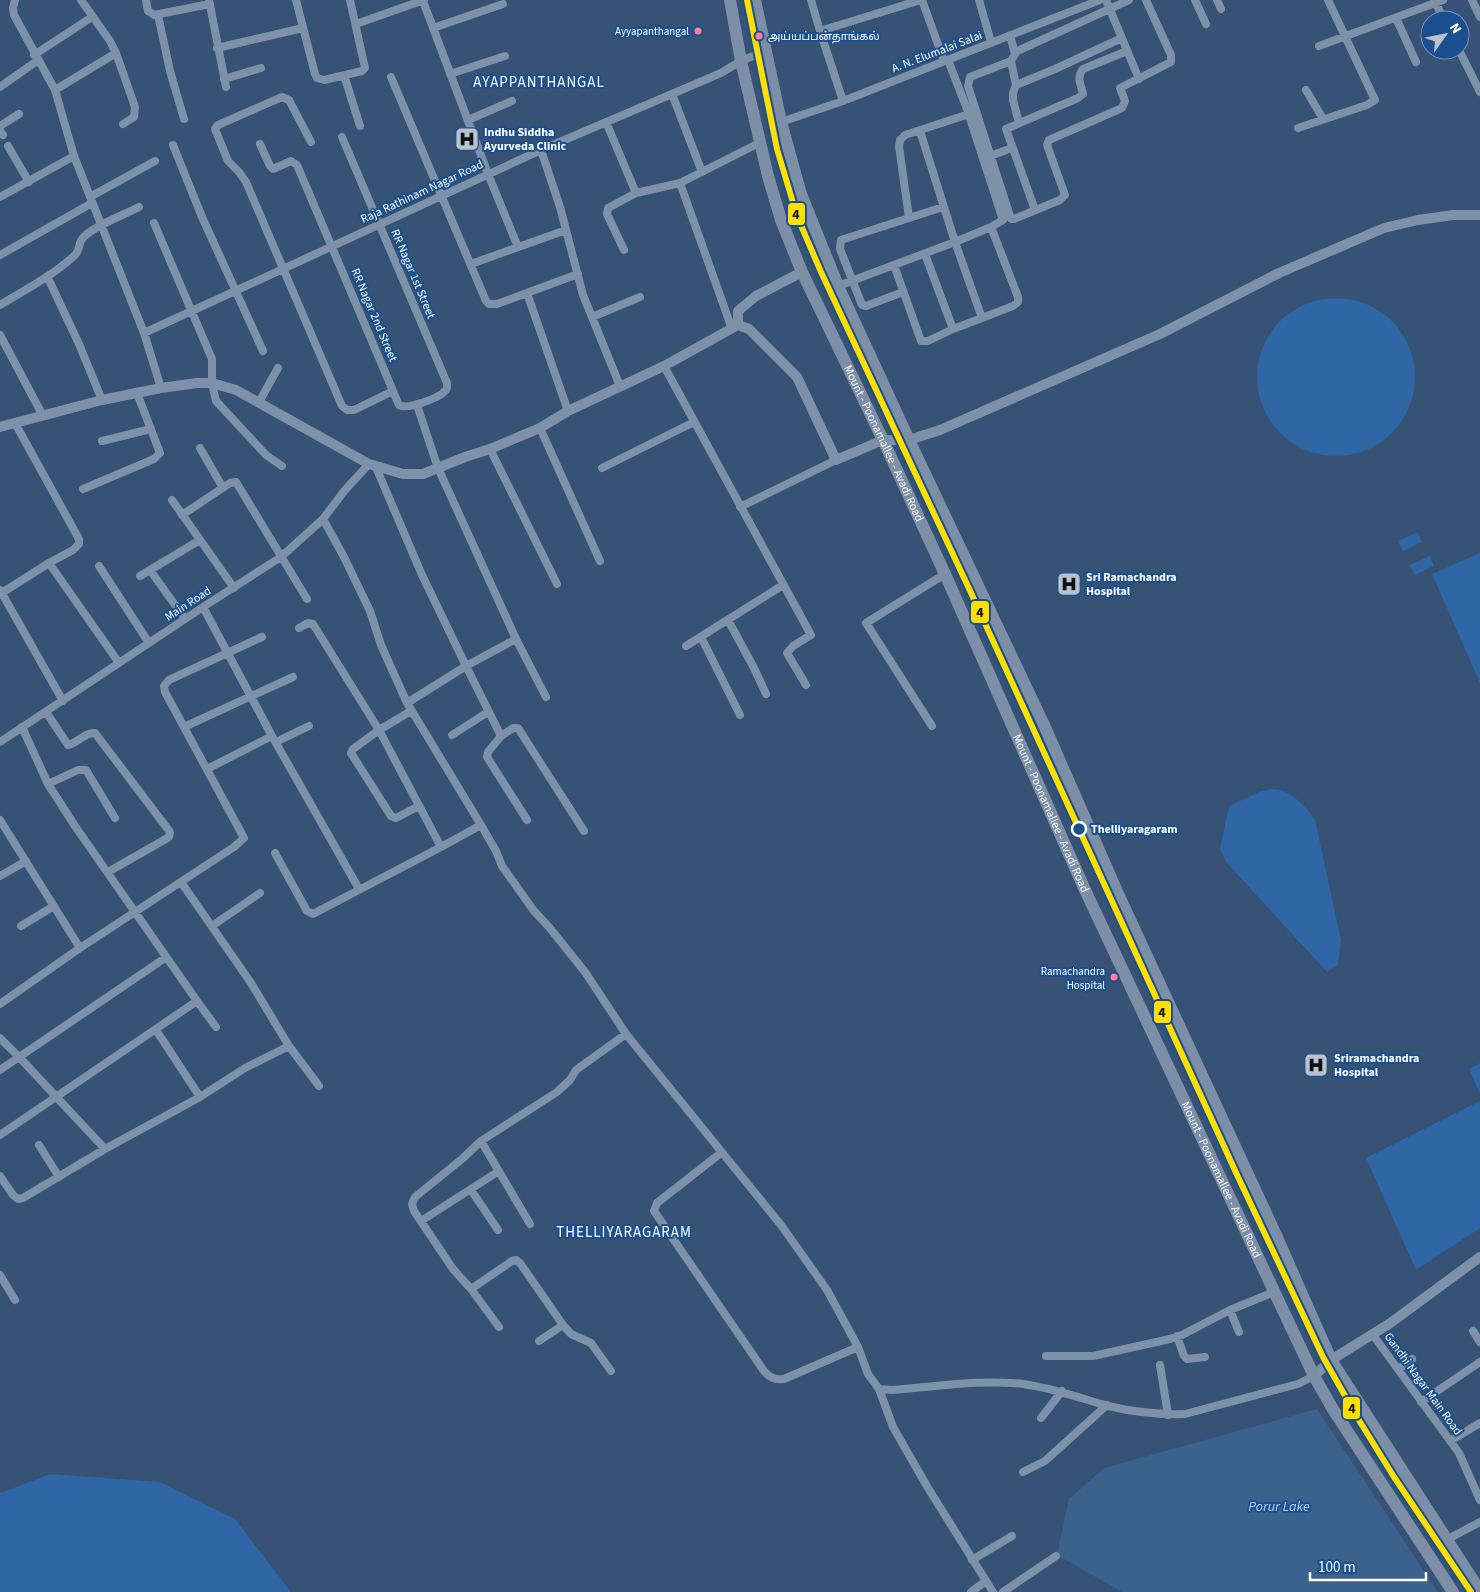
<svg xmlns="http://www.w3.org/2000/svg" width="1480" height="1592" viewBox="0 0 1480 1592" font-family="'Source Sans 3','Noto Sans Tamil',sans-serif">
  <rect width="100%" height="100%" fill="#365274"/>
  <!-- green -->
  <path fill="#2f66a5" d="M1257 377a79 79 0 1 1 158 0a79 79 0 1 1-158 0Z
    M 1418,532 L 1422,542 L 1403,551 L 1398,541 Z
    M 1480,553 L 1480,683 L 1432,574 Z
    M 1430,556 L 1434,566 L 1415,575 L 1410,565 Z
    M 1271,789 C 1290,789 1305,805 1315,820 L 1341,940 L 1338,965 L 1327,972 L 1226,862 L 1220,849 L 1229,806 L 1259,792 Z
    M 1480,1063 L 1480,1094 L 1469,1069 Z
    M 1480,1101 L 1480,1228 L 1416,1270 L 1366,1158 Z
    M 50,1474 L 160,1482 L 235,1519 L 291,1592 L 0,1592 L 0,1491 L 1,1493 Z"/>
  <!-- water -->
  <path fill="#3b618d" d="M 1317,1409 L 1438,1592 L 1122,1592 L 1057,1555 L 1069,1499 L 1104,1468 Z"/>
  <g fill="none" stroke-linecap="round" stroke-linejoin="round">
    <!-- minor -->
    <path stroke="#7d92a8" stroke-width="8" d="M 15,0 L 13,8 L 14,15 L 55,90 L 74,156 L 144,333 L 161,388
      M 81,0 L 110,41 L 116,53 L 135,107 L 134,117 L 123,124
      M 146,0 L 148,11 L 154,15 L 210,4
      M 209,0 L 226,87
      M 296,0 L 315,74 L 317,78 L 324,80 L 362,71 L 365,68 L 350,0
      M 811,0 L 820,31
      M 922,0 L 944,61
      M 979,0 L 991,42
      M 1106,0 L 1139,79
      M 1195,0 L 1206,24
      M 1217,0 L 1221,9
      M 1434,0 L 1444,20
      M 1472,0 L 1480,17
      M 423,1 L 488,174 L 518,247
      M 158,15 L 170,71 L 184,119
      M 1396,18 L 1416,62
      M 356,24 L 424,0
      M 433,28 L 503,4
      M 1010,35 L 1015,54 L 1011,61 L 1016,85 L 1013,93 L 1013,100 L 1019,123
      M 1319,46 L 1443,0
      M 217,48 L 303,28
      M 1459,50 L 1480,92
      M 1015,52 L 1129,0
      M 34,55 L 92,17
      M 948,60 L 967,109 L 1003,220 L 991,227 L 1018,297 L 1018,302 L 1013,306 L 982,318
      M 1011,61 L 970,77 L 968,86 L 1010,216 L 1011,219 L 1014,219 L 1060,200 L 1065,195 L 1047,145 L 1049,140 L 1122,108 L 1125,101 L 1120,88 L 1171,62 L 1171,55 L 1146,0
      M 450,74 L 505,56
      M 344,75 L 360,126
      M 391,77 L 486,301 L 489,304 L 497,304 L 578,274
      M 224,79 L 261,68
      M 1016,85 L 1055,69 L 1122,38
      M 0,87 L 37,61
      M 55,90 L 116,53
      M 1306,90 L 1323,119
      M 672,94 L 702,172
      M 843,101 L 820,31 L 921,0
      M 468,120 L 512,101
      M 606,122 L 636,193
      M 781,122 L 843,101 L 1100,0
      M 0,126 L 19,114
      M 1298,128 L 1367,105 L 1375,100 L 1328,0
      M 0,131 L 3,135
      M 311,142 L 289,100 L 282,97 L 218,125 L 215,129 L 228,161 L 239,172 L 246,182 L 342,406 L 347,410 L 354,410 L 393,391
      M 260,144 L 270,166 L 273,169 L 291,161 L 297,165 L 399,405 C 407,410 439,398 445,391 C 448,388 447,387 447,383 L 342,137
      M 173,145 L 202,217 L 263,351
      M 8,146 L 29,182
      M 541,150 L 560,207 L 583,295 L 620,386
      M 990,156 L 1012,148
      M 680,183 L 732,329
      M 0,197 L 74,156
      M 90,197 L 155,161
      M 1035,210 L 1006,129 L 1078,98 L 1083,94 C 1081,84 1076,78 1083,69 L 1127,51
      M 909,218 L 899,146 L 900,140 L 905,135 L 969,114
      M 154,223 L 212,359 L 212,383 L 216,401 L 266,455 L 282,466
      M 624,250 L 607,214 L 608,208 L 636,193 L 680,183 L 759,143
      M 925,254 L 953,329
      M 0,255 L 92,203
      M 471,264 L 566,230
      M 894,265 L 921,341 L 928,341 L 953,329 L 982,318 L 955,242 L 991,227
      M 47,276 L 79,344 L 102,400
      M 838,286 L 955,242 L 920,131
      M 903,292 L 866,306 L 862,305 L 840,249 L 841,240 L 943,207
      M 527,293 L 568,411
      M 0,305 C 25,290 52,276 74,256 C 80,251 78,245 82,239 C 89,228 126,214 139,207
      M 592,317 L 640,297
      M 144,333 L 541,150 L 721,73 L 741,61 L 765,51
      M 0,335 L 43,416
      M 664,366 L 811,635 L 793,646 L 787,653 L 806,685
      M 259,402 L 278,368
      M 417,405 L 438,468 L 516,639 L 546,697
      M 540,428 L 600,561
      M 102,441 L 151,429
      M 200,448 L 223,488
      M 490,449 L 557,584
      M 375,465 L 422,575 L 466,666 L 407,703
      M 602,468 L 694,422
      M 83,489 L 154,459 L 160,453 L 137,393
      M 172,500 L 234,588
      M 740,507 L 836,460
      M 182,515 L 230,483 L 236,482 L 307,599
      M 323,519 L 344,557 L 370,611 L 381,645 L 407,703 L 481,825 L 496,851 L 502,866 L 534,911 L 549,927 L 585,972 L 626,1034 L 781,1225 L 827,1290 L 858,1347 L 868,1374 L 879,1389 L 893,1427 L 928,1488 L 993,1592
      M 49,563 L 119,663
      M 99,566 L 149,643
      M 150,570 L 185,619
      M 140,576 L 200,540
      M 0,590 L 63,701
      M 0,594 L 49,563 L 73,550 L 79,544 L 79,539 L 15,423
      M 203,607 L 272,736 L 359,889
      M 728,620 L 754,668 L 766,694
      M 299,628 L 308,623 L 313,624 L 379,730 L 353,749 L 351,753 L 391,816 L 396,818 L 419,806
      M 701,637 L 740,715
      M 516,639 L 466,666 L 501,736 L 513,728 L 518,728 L 584,831
      M 686,646 L 783,585
      M 46,712 L 68,745 C 78,743 85,732 95,733 L 170,832 L 169,837 L 164,840 L 108,872
      M 932,726 L 866,623 L 945,574
      M 184,727 L 293,677
      M 452,735 L 488,712
      M 501,736 L 488,752 L 487,757 L 527,820
      M 0,742 L 203,607 L 281,557 L 323,519 L 345,490 L 369,464
      M 276,742 L 309,726
      M 207,769 L 272,736
      M 48,784 L 78,770 L 86,770 L 115,818
      M 0,820 L 80,948
      M 441,847 L 481,825
      M 275,853 L 307,911 L 313,914 L 441,847 L 379,730 L 411,711
      M 0,876 L 26,861
      M 181,882 L 251,983 L 289,1046 L 319,1086
      M 21,926 L 54,906
      M 212,926 L 260,893
      M 197,1001 L 216,1027
      M 0,1004 L 80,948 L 234,847 L 244,838 L 165,692 L 164,686 L 169,680 L 262,637
      M 156,1030 L 200,1097 L 245,1068 L 289,1046
      M 0,1038 L 20,1058 L 105,1149
      M 0,1070 L 165,958
      M 0,1135 L 197,1001 L 75,826 L 48,784 L 22,727
      M 481,1141 L 530,1224
      M 39,1145 L 59,1177
      M 722,1152 L 657,1203 L 654,1211 L 764,1371 C 770,1378 775,1380 784,1379 L 858,1347
      M 0,1176 L 13,1195 L 18,1199 L 23,1198 L 105,1149 L 200,1097
      M 471,1190 L 498,1230
      M 421,1221 L 499,1171
      M 0,1275 L 15,1300
      M 471,1289 L 499,1327
      M 1230,1310 L 1239,1332
      M 1473,1331 L 1480,1342
      M 1373,1335 L 1459,1453 L 1480,1500
      M 1177,1336 L 1184,1356 L 1187,1359 L 1205,1357
      M 539,1341 L 563,1325
      M 1046,1356 L 1093,1356 L 1170,1339 L 1182,1335 L 1230,1310 L 1274,1292
      M 1160,1365 L 1168,1415
      M 1399,1369 L 1412,1359
      M 611,1371 L 591,1343 L 571,1334 L 563,1325 L 520,1263 L 516,1260 L 512,1261 L 471,1289 L 453,1269 L 414,1211 L 412,1204 L 415,1197 L 462,1159 L 481,1141 L 557,1092 L 570,1080 L 576,1070 L 626,1034
      M 879,1389 L 892,1390 C 935,1387 980,1379 1023,1384 C 1053,1388 1080,1398 1108,1406 C 1134,1412 1159,1415 1185,1414 L 1298,1384 L 1314,1376
      M 1421,1402 L 1480,1362
      M 1041,1418 L 1062,1391
      M 1450,1441 L 1480,1423
      M 1023,1472 L 1045,1461 L 1107,1405
      M 1446,1540 L 1480,1522
      M 972,1560 L 1012,1536
      M 971,1592 L 986,1581
      M 1003,1592 L 1056,1556"/>
    <!-- tertiary -->
    <path stroke="#7d92a8" stroke-width="10" d="M 738,325 L 749,329 L 797,377 L 836,460 L 883,440 L 909,440 L 940,430 L 1160,334 L 1279,273 L 1384,228 L 1418,220 L 1453,215 L 1480,215
      M 738,325 L 738,311 L 756,296 L 802,272
      M 0,427 L 102,400 L 161,388 L 197,383 L 212,383 L 236,390 L 369,464 L 403,474 L 423,474 L 465,457 L 490,449 L 540,428 L 568,411 L 664,366 L 738,325
      M 1314,1376 L 1331,1360 L 1389,1324 L 1480,1257"/>
    <!-- primary -->
    <g stroke="#7d8ea7" stroke-width="12">
      <path id="s1" d="M 730,0 L 741,61 L 768,176 L 781,220 L 802,272 L 883,440 L 945,574 L 1085,890 L 1314,1376 L 1334,1411 L 1453,1592"/>
      <path d="M 755,0 L 781,122 L 801,194 L 838,286 L 909,440 L 1044,725 L 1119,896 L 1276,1235 L 1331,1360 L 1480,1591"/>
    </g>
    <!-- metro-1 casing -->
    <g stroke="#1b4f8f" stroke-width="10">
      <path id="metro-1" d="M 747,0 L 777,149 L 797,216 L 821,272 L 972,595 L 1238,1177 L 1323,1357 L 1357,1417 L 1394,1477 L 1471,1592"/>
    </g>
    <!-- metro-1 -->
    <use href="#metro-1" stroke="#ffdf00" stroke-width="6"/>
  </g>
  <!-- icons -->
  <defs>
    <g id="hospital-square" transform="scale(1.25)"><rect x="-9" y="-9" width="18" height="18" rx="4" fill="#b9c2ce" stroke="#1b4f8f"/><path d="M-5-5h3v3.5h4V-5h3V5h-3V1.5h-4V5h-3Z" fill="#111"/></g>
  </defs>
  <g fill-rule="evenodd">
    <use href="#hospital-square" x="467" y="139"/>
    <use href="#hospital-square" x="1069" y="584"/>
    <use href="#hospital-square" x="1316" y="1065"/>
  </g>
  <!-- markers -->
  <g fill="#ff8098" stroke="#1b4f8f" stroke-width="2">
    <circle cx="698" cy="31" r="4.5"/>
    <circle cx="759" cy="36" r="4.5"/>
    <circle cx="1114" cy="977" r="4.5"/>
  </g>
  <circle fill="#1b4f8f" stroke="#fff" stroke-width="2.5" cx="1079" cy="829" r="7"/>
  <g text-anchor="middle" dominant-baseline="central" stroke-width="4" stroke-linejoin="round" paint-order="stroke">
    <!-- bus labels -->
    <g font-size="11" fill="#fff" stroke="#1b4f8f" text-anchor="end">
      <text x="689" y="31">Ayyapanthangal</text>
      <text x="768" y="36" text-anchor="start">அய்யப்பன்தாங்கல்</text>
      <text x="1105" y="971">Ramachandra<tspan x="1105" dy="14">Hospital</tspan></text>
    </g>
    <!-- street labels -->
    <g font-size="12" fill="#fff" stroke="#1b4f8f">
      <text transform="translate(937 52) rotate(-21)">A. N. Elumalai Salai</text>
      <text transform="translate(422 192) rotate(-25)">Raja Rathinam Nagar Road</text>
      <text transform="translate(413 274) rotate(67)">RR Nagar 1st Street</text>
      <text transform="translate(374 315) rotate(67)">RR Nagar 2nd Street</text>
      <text stroke="none"><textPath href="#s1" startOffset="472">Mount - Poonamallee - Avadi Road</textPath></text>
      <text transform="translate(188 604) rotate(-33)">Main Road</text>
      <text stroke="none"><textPath href="#s1" startOffset="878">Mount - Poonamallee - Avadi Road</textPath></text>
      <text stroke="none"><textPath href="#s1" startOffset="1282">Mount - Poonamallee - Avadi Road</textPath></text>
      <text transform="translate(1423 1384) rotate(54)">Gandhi Nagar Main Road</text>
    </g>
    <!-- poi labels -->
    <g font-size="12" font-weight="bold" fill="#fff" stroke="#1b4f8f" text-anchor="start">
      <text x="484" y="132">Indhu Siddha<tspan x="484" dy="14">Ayurveda Clinic</tspan></text>
      <text x="1086" y="577">Sri Ramachandra<tspan x="1086" dy="14">Hospital</tspan></text>
      <text x="1334" y="1058">Sriramachandra<tspan x="1334" dy="14">Hospital</tspan></text>
    </g>
    <!-- stop labels -->
    <g font-size="12" font-weight="bold" fill="#fff" stroke="#1b4f8f" text-anchor="start">
      <text x="1091" y="829">Thelliyaragaram</text>
    </g>
    <!-- water labels -->
    <g font-size="14" font-style="italic" fill="#b5d3f5" stroke="#1b4f8f">
      <text x="1279" y="1507">Porur Lake</text>
    </g>
    <!-- quarter labels -->
    <g font-size="15" letter-spacing="1" fill="#fff" stroke="#1b4f8f">
      <text x="539" y="82">AYAPPANTHANGAL</text>
      <text x="624" y="1232">THELLIYARAGARAM</text>
    </g>
  </g>
  <g stroke="#1b4f8f" stroke-width="2">
    <rect x="787" y="202" width="19" height="24" rx="5" fill="#ffdf00"/>
    <rect x="970" y="600" width="20" height="24" rx="5" fill="#ffdf00"/>
    <rect x="1153" y="1000" width="19" height="24" rx="5" fill="#ffdf00"/>
    <rect x="1342" y="1396" width="19" height="24" rx="5" fill="#ffdf00"/>
  </g>
  <g font-size="14" text-anchor="middle" font-weight="bold" fill="#111">
    <text x="796" y="219">4</text>
    <text x="980" y="617">4</text>
    <text x="1162" y="1017">4</text>
    <text x="1352" y="1413">4</text>
  </g>
  <!-- north arrow -->
  <g transform="translate(1445 35) rotate(57)"><circle r="24" fill="#1b4f8f" stroke="#7695bc"/>
  <path d="M0-4L9 19L0 12L-9 19Z" fill="#b9c2ce"/>
  <text y="-8" font-size="14" font-weight="bold" text-anchor="middle" fill="#ffffff">N</text>
  </g>
  <!-- scale -->
  <path d="M1310 1572v8h116v-8" fill="none" stroke="#ffffff" stroke-width="2.5"/>
  <text x="1318" y="1572" font-size="15" fill="#ffffff" stroke="#1b4f8f" stroke-width="4" paint-order="stroke">100 m</text>
</svg>
